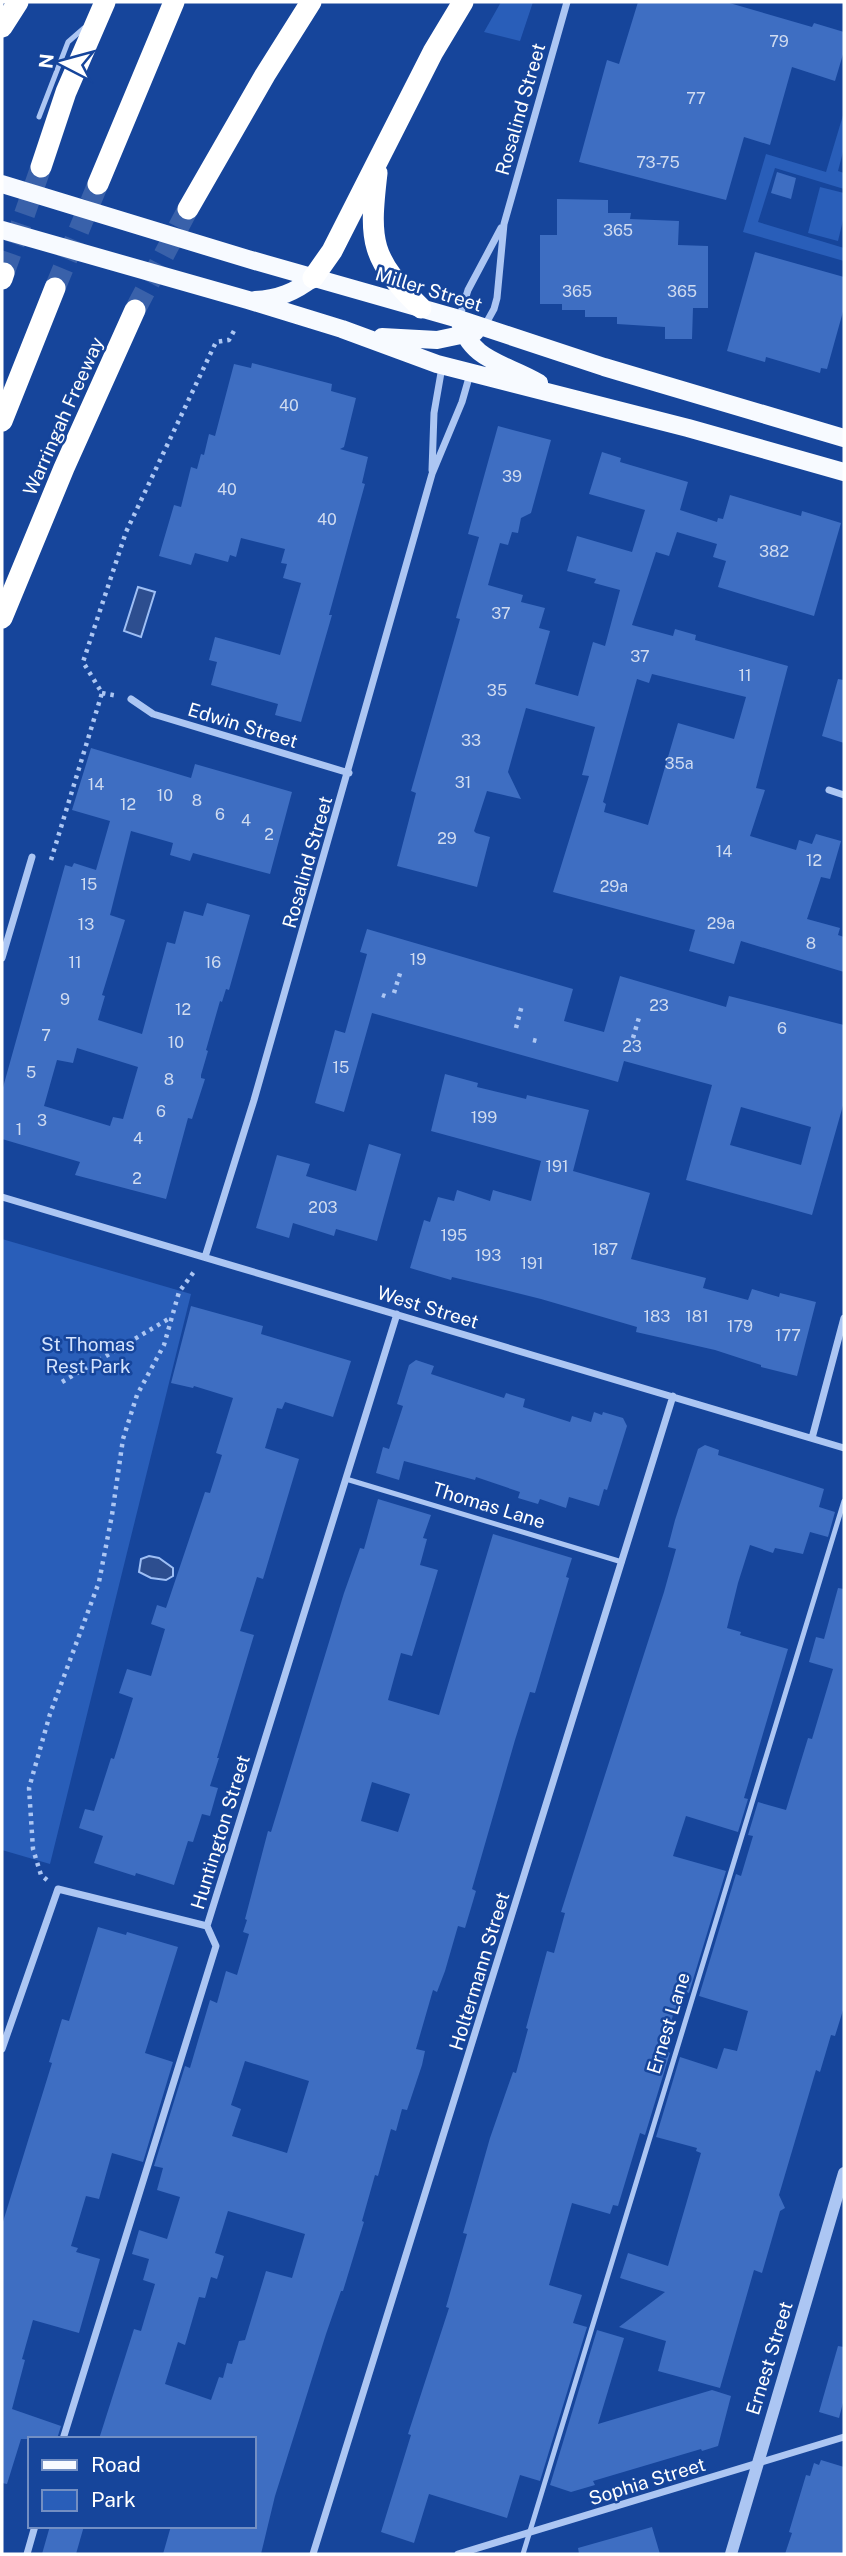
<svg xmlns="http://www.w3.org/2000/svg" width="846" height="2556" viewBox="0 0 846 2556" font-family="'Public Sans',sans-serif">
  <rect width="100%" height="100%" fill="#16459b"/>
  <!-- green -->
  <path fill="#295eb9" d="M 501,2 L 533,2 L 520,41 L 484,32 Z
    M 844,112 L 844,148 L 838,171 L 844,173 L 844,189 L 775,168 L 758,222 L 844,248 L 844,261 L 743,232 L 766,154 L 826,172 Z
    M 820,187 L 844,193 L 844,216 L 838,241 L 808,233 Z
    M 2,1239 L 191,1294 L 50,1864 L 2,1850 Z"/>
  <!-- water -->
  <path fill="#2d4e8f" stroke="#9ebff5" stroke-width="2" d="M 138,587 L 155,592 L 141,637 L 124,631 Z
    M 149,1556 L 159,1558 L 173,1568 L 173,1576 L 166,1580 L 151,1578 L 139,1572 L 141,1559 Z"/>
  <!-- building -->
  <path fill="#3e6ec2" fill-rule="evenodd" d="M 638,2 L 726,2 L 812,27 L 814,23 L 844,32 L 844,51 L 835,81 L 792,67 L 770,145 L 744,137 L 726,200 L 579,162 L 607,60 L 619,64 Z
    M 777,172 L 796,178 L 791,199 L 771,193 Z
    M 557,199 L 608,200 L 608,213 L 631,213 L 630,219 L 679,221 L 678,245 L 708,246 L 708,308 L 693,308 L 692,339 L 665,339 L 665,327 L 617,324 L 617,317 L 585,317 L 585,310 L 562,310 L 562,304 L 540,304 L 540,235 L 557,235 Z
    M 755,252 L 844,277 L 844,308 L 827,369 L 821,368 L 820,373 L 766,357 L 765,362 L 727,351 Z
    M 252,363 L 332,384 L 331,391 L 356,398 L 344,447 L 340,449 L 368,457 L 362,483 L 365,484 L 329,615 L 332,615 L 301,722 L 275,715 L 278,704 L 211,685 L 217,662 L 209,660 L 215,637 L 280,655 L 301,583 L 283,578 L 287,564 L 281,563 L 285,549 L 241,538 L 236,557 L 230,555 L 228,562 L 195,553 L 191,565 L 159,556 L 174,505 L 181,507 L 191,467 L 197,469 L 201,454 L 204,455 L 209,434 L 215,436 L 234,364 L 251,368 Z
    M 498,426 L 551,440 L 531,513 L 521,518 L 518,533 L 512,532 L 508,545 L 500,543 L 488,585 L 523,595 L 521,602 L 545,608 L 539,628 L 550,631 L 535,684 L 578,696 L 593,642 L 605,646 L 620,590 L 594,583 L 596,579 L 567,571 L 577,536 L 632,552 L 645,510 L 589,494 L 602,452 L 621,458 L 620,462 L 688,482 L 680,510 L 717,522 L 718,518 L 723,519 L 730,495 L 801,516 L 802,511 L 841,523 L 814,616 L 718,587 L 726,561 L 713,557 L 717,544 L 677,532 L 669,556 L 656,552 L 632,625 L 673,636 L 675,629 L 696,635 L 695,640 L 788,666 L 756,788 L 765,790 L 750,836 L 796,850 L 799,840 L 812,844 L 816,834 L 841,841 L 830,879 L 821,877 L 807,919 L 840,928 L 838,935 L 844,937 L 844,972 L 741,941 L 734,964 L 689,951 L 695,930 L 553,892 L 589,776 L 582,775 L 595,727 L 526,708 L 508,772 L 521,799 L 487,791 L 474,831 L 476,833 L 490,837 L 477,887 L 397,866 L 416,793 L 411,791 L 460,619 L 456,618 L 479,537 L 468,534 ZM 652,674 L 746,697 L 734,739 L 678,723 L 648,825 L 604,812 L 606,804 L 603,802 L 637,679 L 649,683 Z
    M 838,679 L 844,680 L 844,743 L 822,736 Z
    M 91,748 L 191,778 L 195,764 L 292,792 L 270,874 L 193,853 L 190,861 L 170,855 L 173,843 L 131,831 L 110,915 L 125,920 L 102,995 L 105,996 L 98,1020 L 142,1034 L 167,942 L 175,944 L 184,911 L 203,916 L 207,903 L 250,915 L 229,990 L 226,989 L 222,1002 L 220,1001 L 206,1050 L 208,1051 L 201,1075 L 201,1078 L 205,1079 L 192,1119 L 188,1118 L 166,1199 L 75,1175 L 80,1162 L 2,1139 L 2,1091 L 65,865 L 72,867 L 74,863 L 96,870 L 110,821 L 72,810 ZM 77,1048 L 138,1067 L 123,1119 L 113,1117 L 110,1126 L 44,1106 L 57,1060 L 73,1063 Z
    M 367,929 L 573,989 L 564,1021 L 604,1032 L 620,976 L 726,1007 L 729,996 L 844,1025 L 844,1102 L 812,1215 L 686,1180 L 712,1085 L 624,1061 L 618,1082 L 372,1013 L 344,1112 L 315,1103 L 335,1030 L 345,1033 L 367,954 L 360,952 ZM 741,1107 L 811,1127 L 801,1165 L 730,1145 Z
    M 445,1074 L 478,1083 L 477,1087 L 526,1099 L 527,1095 L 589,1110 L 573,1171 L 650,1193 L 631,1259 L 706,1278 L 703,1288 L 748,1300 L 752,1289 L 779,1297 L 780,1293 L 816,1302 L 797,1376 L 761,1367 L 761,1365 L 715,1350 L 636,1332 L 637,1327 L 541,1299 L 452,1277 L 451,1280 L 410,1268 L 424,1220 L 430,1222 L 438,1197 L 454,1201 L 457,1190 L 490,1201 L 493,1190 L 531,1201 L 541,1161 L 431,1131 Z
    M 369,1144 L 401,1154 L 377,1241 L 336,1229 L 334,1236 L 293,1223 L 289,1238 L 256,1228 L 277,1155 L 310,1164 L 306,1176 L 356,1191 Z
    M 191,1306 L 263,1326 L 261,1334 L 351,1361 L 333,1417 L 285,1402 L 282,1409 L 277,1408 L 265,1448 L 299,1459 L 263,1579 L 257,1577 L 240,1631 L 254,1635 L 217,1758 L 219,1758 L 210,1786 L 218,1788 L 210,1816 L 202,1814 L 193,1842 L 188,1841 L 174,1885 L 136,1873 L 135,1876 L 94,1863 L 103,1836 L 79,1828 L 85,1809 L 94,1811 L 111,1758 L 114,1759 L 133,1698 L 119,1693 L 127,1669 L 151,1676 L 165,1629 L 151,1624 L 157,1605 L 166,1608 L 202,1501 L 205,1492 L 210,1493 L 222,1455 L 216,1453 L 233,1398 L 194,1386 L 193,1388 L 171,1383 Z
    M 416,1360 L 434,1366 L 431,1374 L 504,1398 L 506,1393 L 525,1399 L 523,1407 L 570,1422 L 572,1416 L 591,1422 L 594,1412 L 602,1415 L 603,1412 L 623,1418 L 627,1426 L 607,1490 L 604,1489 L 599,1506 L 569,1497 L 566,1508 L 540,1499 L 538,1504 L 518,1498 L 520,1492 L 476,1477 L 475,1480 L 404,1461 L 399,1480 L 376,1473 L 383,1447 L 389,1449 L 403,1406 L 397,1404 L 409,1365 Z
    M 705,1445 L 719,1450 L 718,1455 L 824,1489 L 819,1507 L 835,1512 L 828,1537 L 810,1532 L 803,1554 L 775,1548 L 773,1553 L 750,1545 L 738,1583 L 727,1628 L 741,1632 L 740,1635 L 788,1649 L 744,1798 L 748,1799 L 738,1832 L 686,1816 L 673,1856 L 726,1871 L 689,1993 L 684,1991 L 678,2012 L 674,2011 L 664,2050 L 670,2053 L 645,2135 L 640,2133 L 618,2206 L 613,2205 L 610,2214 L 572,2203 L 549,2285 L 582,2295 L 573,2323 L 587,2327 L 540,2481 L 520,2475 L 507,2518 L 429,2494 L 414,2543 L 381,2532 L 411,2435 L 408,2434 L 449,2308 L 446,2307 L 467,2234 L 463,2233 L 490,2138 L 513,2072 L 516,2073 L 528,2029 L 526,2028 L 547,1951 L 554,1953 L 565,1913 L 561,1912 L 574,1871 L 664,1592 L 676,1549 L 668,1547 L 675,1520 L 698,1449 Z
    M 378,1499 L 431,1515 L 423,1538 L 427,1539 L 420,1565 L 438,1570 L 412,1656 L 401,1653 L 388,1700 L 439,1715 L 493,1534 L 572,1558 L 566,1577 L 569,1578 L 535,1693 L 530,1692 L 515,1740 L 472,1889 L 476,1891 L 465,1928 L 458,1926 L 445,1971 L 437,1992 L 433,1990 L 416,2049 L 425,2051 L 422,2065 L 407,2110 L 402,2109 L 396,2131 L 391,2129 L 378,2176 L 375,2175 L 362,2221 L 364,2222 L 343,2291 L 341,2291 L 326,2334 L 275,2496 L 261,2554 L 163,2554 L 171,2526 L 254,2526 L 254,2439 L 99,2439 L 134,2329 L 141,2331 L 155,2284 L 143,2280 L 149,2259 L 132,2254 L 139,2230 L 167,2239 L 180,2197 L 157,2190 L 163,2168 L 154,2166 L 185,2066 L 190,2068 L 210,2000 L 217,2003 L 226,1971 L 237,1975 L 249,1934 L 243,1932 L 247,1920 L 245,1919 L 268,1831 L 271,1832 L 344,1593 L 360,1548 L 364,1549 ZM 372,1782 L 410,1794 L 398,1832 L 361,1821 ZM 245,2061 L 309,2081 L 287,2153 L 232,2136 L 241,2109 L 231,2105 ZM 228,2211 L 305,2234 L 292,2278 L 266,2271 L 245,2340 L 239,2341 L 232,2364 L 227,2363 L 223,2378 L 219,2377 L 211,2400 L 165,2384 L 178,2342 L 185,2345 L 199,2297 L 205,2298 L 211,2277 L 217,2279 L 224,2256 L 215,2253 Z
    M 838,1588 L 844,1589 L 844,2007 L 835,2036 L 831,2035 L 820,2072 L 816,2070 L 779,2195 L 785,2208 L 780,2211 L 762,2273 L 754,2270 L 720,2388 L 658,2371 L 666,2341 L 619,2327 L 665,2292 L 620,2278 L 628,2253 L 668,2266 L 701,2153 L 696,2151 L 697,2148 L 656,2137 L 680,2057 L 717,2069 L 724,2048 L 737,2051 L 748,2011 L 699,1996 L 736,1874 L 741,1876 L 753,1836 L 748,1835 L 758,1802 L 786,1810 L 808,1738 L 812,1739 L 833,1669 L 809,1662 L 816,1637 L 824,1639 Z
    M 98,1927 L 126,1935 L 127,1932 L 178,1947 L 145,2053 L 173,2062 L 143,2162 L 112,2153 L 99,2199 L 86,2196 L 71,2246 L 78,2248 L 76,2252 L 100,2259 L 79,2333 L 33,2320 L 22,2359 L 25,2360 L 12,2409 L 61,2426 L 57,2439 L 21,2439 L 7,2484 L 2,2483 L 2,2225 L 52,2063 L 49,2062 L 62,2019 L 69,2021 Z
    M 597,2330 L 624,2338 L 598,2424 L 712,2390 L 731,2396 L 718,2446 L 702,2451 L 701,2449 L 593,2481 L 595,2485 L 571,2492 L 550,2485 Z
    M 838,2346 L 844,2347 L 844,2399 L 839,2418 L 819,2412 Z
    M 821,2460 L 844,2467 L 844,2554 L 785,2554 L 792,2533 L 789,2532 L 806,2475 L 810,2476 L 814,2463 L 819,2465 Z
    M 50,2526 L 84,2526 L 76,2554 L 42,2554 Z
    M 652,2527 L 660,2554 L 579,2554 L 578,2548 Z"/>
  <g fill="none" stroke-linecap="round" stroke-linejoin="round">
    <!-- motorway-tunnel -->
    <path stroke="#3961aa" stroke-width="21" stroke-dasharray="21 10" stroke-linecap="butt" d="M 4,273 L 41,167
      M 55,288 L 98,184
      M 135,310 L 188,209"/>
    <!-- path -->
    <path stroke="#acc6f3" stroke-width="4.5" stroke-dasharray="3.5 5" stroke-linecap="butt" d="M 102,693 L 118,696
      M 51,860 L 102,693 L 83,662 L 126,532 L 216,342 L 229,340 L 235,329
      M 394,993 L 401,970
      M 382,995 L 390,998
      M 516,1028 L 522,1005
      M 633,1038 L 640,1014
      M 533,1040 L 541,1042
      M 62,1382 L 170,1318
      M 47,1880 L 41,1875 L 33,1849 L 29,1788 L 50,1714 L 99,1582 L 112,1515 L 123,1439 L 137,1395 L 164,1345 L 179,1292 L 196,1269"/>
    <!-- service -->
    <path stroke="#acc6f3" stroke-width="5" d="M 39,117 L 68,42 L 84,28
      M 346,1479 L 622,1562
      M 523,2554 L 844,1501"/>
    <!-- minor -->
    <path stroke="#acc6f3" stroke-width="7" d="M 459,319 L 468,290 L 501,228
      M 484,327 L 494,309 L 497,298 L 504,224 L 567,2
      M 432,470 L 434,413 L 442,367
      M 131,699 L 153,714 L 349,773
      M 829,790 L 844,795
      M 2,958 L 32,857
      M 2,1197 L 844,1448
      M 205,1257 L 254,1100 L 432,474 L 462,402 L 470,374
      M 812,1438 L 844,1318
      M 2,2049 L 58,1889 L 207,1926
      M 63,2439 L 216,1946 L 207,1926 L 397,1314
      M 27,2554 L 35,2526
      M 313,2554 L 673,1396
      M 458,2554 L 844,2437"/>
    <!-- tertiary -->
    <path stroke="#acc6f3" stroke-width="12" d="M 731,2554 L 844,2173"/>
    <!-- primary -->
    <path stroke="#f7faff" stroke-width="18" d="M 2,184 L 248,259 L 459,319 L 604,367 L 844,438
      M 2,230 L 248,300 L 342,329 L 437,364 L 688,428 L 844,472
      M 255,300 C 278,299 295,292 313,278
      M 459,319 C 470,362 506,363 539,383
      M 382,337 L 437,340 L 475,332"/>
    <!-- motorway -->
    <path stroke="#fff" stroke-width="21" d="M 2,27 L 18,2
      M 41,167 L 66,92 L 105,2
      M 377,173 C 369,242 370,258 421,308
      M 98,184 L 174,2
      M 188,209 L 265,75 L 311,2
      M 313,278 L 332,251 L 433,52 L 463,2
      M 2,279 L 4,273
      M 2,421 L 55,288
      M 2,618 L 64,468 L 135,310"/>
  </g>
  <g text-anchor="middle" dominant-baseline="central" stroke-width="5" stroke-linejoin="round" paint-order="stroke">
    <!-- number labels -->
    <g font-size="16" fill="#cfdbf0">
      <text x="779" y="41">79</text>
      <text x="696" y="98">77</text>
      <text x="658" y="162">73-75</text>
      <text x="618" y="230">365</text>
      <text x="577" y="291">365</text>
      <text x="682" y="291">365</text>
      <text x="289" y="405">40</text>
      <text x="512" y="476">39</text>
      <text x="227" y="489">40</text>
      <text x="327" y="519">40</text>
      <text x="774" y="551">382</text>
      <text x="501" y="613">37</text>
      <text x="640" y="656">37</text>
      <text x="745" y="675">11</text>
      <text x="497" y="690">35</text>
      <text x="471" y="740">33</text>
      <text x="679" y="763">35a</text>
      <text x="463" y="782">31</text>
      <text x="96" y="784">14</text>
      <text x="165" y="795">10</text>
      <text x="197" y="800">8</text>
      <text x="128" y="804">12</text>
      <text x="220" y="814">6</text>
      <text x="246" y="820">4</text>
      <text x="269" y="834">2</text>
      <text x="447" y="838">29</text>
      <text x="724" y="851">14</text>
      <text x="814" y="860">12</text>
      <text x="89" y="884">15</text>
      <text x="614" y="886">29a</text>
      <text x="721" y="923">29a</text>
      <text x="86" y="924">13</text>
      <text x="811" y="943">8</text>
      <text x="418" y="959">19</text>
      <text x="75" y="962">11</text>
      <text x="213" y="962">16</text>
      <text x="65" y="999">9</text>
      <text x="659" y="1005">23</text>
      <text x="183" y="1009">12</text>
      <text x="782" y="1028">6</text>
      <text x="46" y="1035">7</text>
      <text x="176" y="1042">10</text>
      <text x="632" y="1046">23</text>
      <text x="341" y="1067">15</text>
      <text x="31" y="1072">5</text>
      <text x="169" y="1079">8</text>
      <text x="161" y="1111">6</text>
      <text x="484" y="1117">199</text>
      <text x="42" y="1120">3</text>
      <text x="19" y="1129">1</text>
      <text x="138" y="1138">4</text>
      <text x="557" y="1166">191</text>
      <text x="137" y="1178">2</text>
      <text x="323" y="1207">203</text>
      <text x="454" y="1235">195</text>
      <text x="605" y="1249">187</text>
      <text x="488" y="1255">193</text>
      <text x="532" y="1263">191</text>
      <text x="657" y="1316">183</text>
      <text x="697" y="1316">181</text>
      <text x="740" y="1326">179</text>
      <text x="788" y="1335">177</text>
    </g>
    <!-- street labels -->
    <g font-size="19" fill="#fff" stroke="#16459b">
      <text transform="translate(520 109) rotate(-74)">Rosalind Street</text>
      <text transform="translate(429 289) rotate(17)">Miller Street</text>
      <text transform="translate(63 416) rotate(-66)">Warringah Freeway</text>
      <text transform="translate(243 725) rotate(17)">Edwin Street</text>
      <text transform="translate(307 862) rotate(-74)">Rosalind Street</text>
      <text transform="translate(428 1307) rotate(17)">West Street</text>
      <text transform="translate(489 1505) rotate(17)">Thomas Lane</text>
      <text transform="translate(220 1832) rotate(-73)">Huntington Street</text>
      <text transform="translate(479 1971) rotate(-73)">Holtermann Street</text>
      <text transform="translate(668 2023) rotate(-73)">Ernest Lane</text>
      <text transform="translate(769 2358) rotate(-73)">Ernest Street</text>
      <text transform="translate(647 2481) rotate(-17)">Sophia Street</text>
    </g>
    <!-- park labels -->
    <g font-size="19" fill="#d4e3fd" stroke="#16459b">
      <text x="88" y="1344">St Thomas<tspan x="88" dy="22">Rest Park</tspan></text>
    </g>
  </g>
  <!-- border -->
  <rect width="846" height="2556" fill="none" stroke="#ffffff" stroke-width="7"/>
  <!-- legend -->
  <rect x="28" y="2437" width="228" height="91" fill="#16459b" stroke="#738fc3" stroke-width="2"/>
  <rect x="42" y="2460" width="35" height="10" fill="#f7faff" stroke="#738fc3" stroke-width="2"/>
  <text x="91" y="2472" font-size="21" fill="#ffffff">Road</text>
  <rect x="42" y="2490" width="35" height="21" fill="#295eb9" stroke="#738fc3" stroke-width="2"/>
  <text x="91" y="2507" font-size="21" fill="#ffffff">Park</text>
  <!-- north arrow -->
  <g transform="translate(63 63) rotate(276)" stroke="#16459b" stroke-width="5" paint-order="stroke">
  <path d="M0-5L12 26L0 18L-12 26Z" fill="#ffffff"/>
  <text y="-10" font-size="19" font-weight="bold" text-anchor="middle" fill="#ffffff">N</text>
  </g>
</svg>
